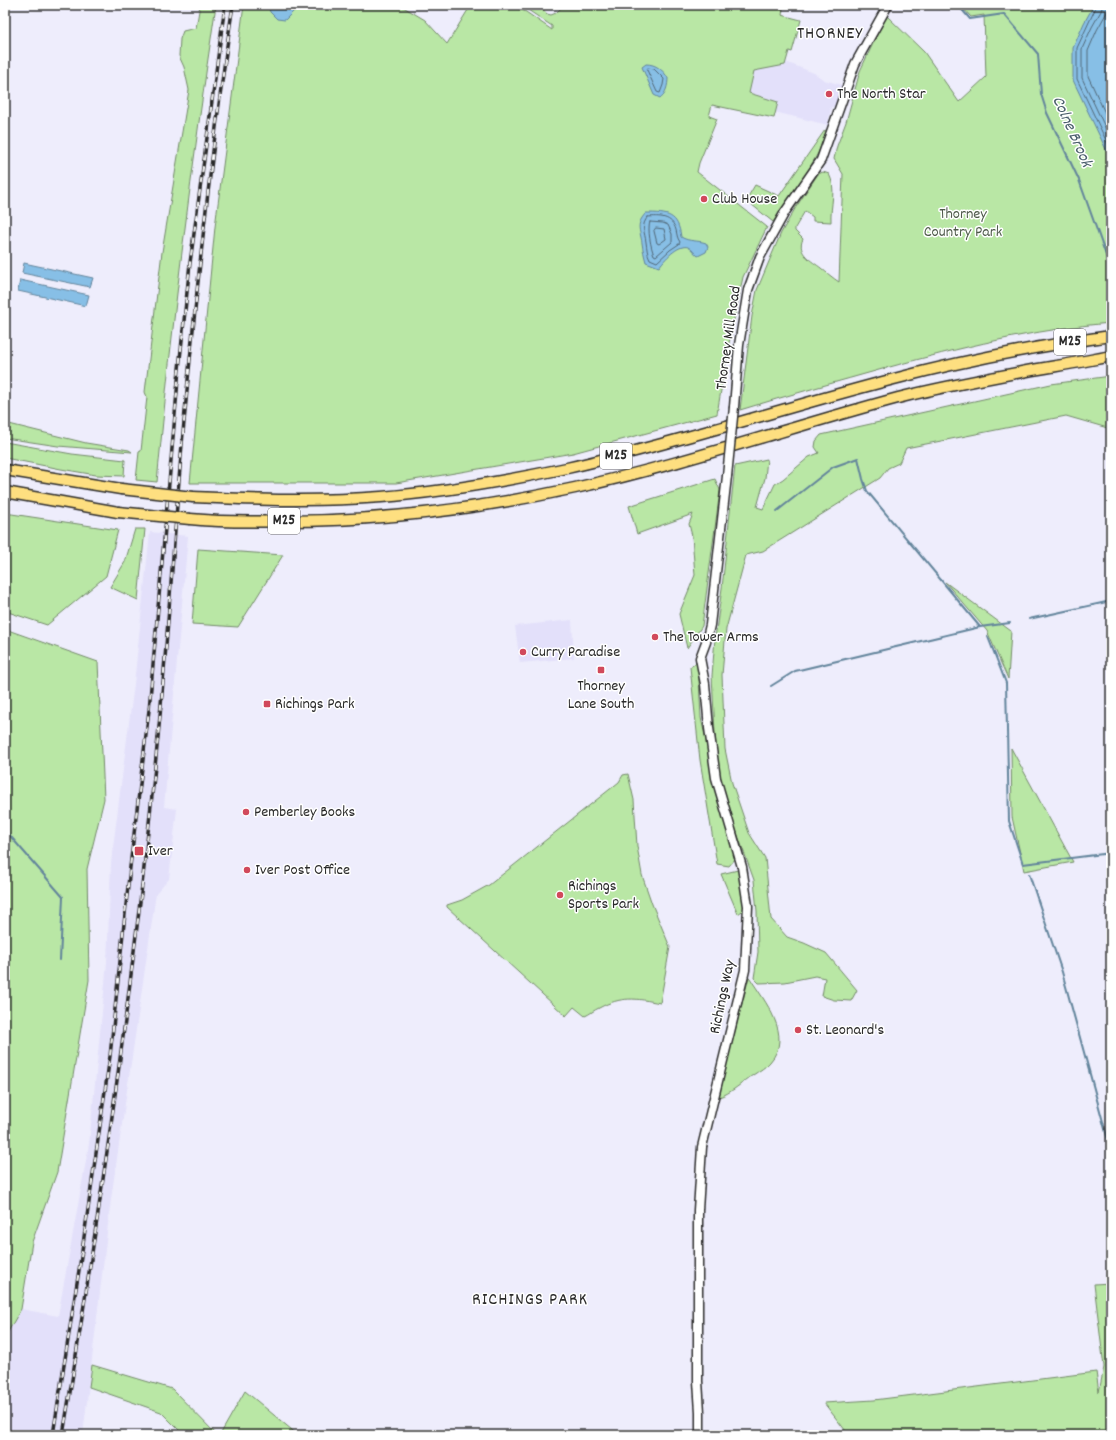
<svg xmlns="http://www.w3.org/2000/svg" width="1116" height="1440" viewBox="0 0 1116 1440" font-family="Dekko,sans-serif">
  <rect width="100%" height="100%" fill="#eeedfc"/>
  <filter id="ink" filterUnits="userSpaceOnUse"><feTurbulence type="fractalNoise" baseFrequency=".025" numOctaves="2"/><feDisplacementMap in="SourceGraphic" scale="8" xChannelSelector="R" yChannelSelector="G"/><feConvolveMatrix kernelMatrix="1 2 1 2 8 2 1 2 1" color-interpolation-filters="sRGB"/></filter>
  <g filter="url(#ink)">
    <!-- built -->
    <path fill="#e3e0fa" d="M 783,61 L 814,73 L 824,80 L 842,85 L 837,107 L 831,107 L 828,125 L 717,98 L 722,77 Z
      M 150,532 L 188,536 L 164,807 L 177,809 L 169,879 L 156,894 L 111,1199 L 83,1435 L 5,1435 L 5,1337 L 21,1309 L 58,1316 L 89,1144 L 107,962 L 111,863 L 134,684 Z
      M 572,620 L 574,658 L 520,663 L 515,626 Z"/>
    <!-- green -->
    <path fill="#b9e7a5" stroke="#728968" d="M 200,5 L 216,5 C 192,163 172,322 157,482 L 136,480 L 139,452 L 141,451 L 147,397 L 145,392 L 162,252 L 189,90 L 184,67 L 179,56 L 180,39 L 183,31 L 196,28 Z
      M 244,5 L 400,5 L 425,20 L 447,44 L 471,5 L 510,5 L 526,12 L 552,30 L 552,26 L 528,10 L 518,5 L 539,5 L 547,14 L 551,15 L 556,13 L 564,5 L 764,5 L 783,9 L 782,15 L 801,20 L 792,52 L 789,51 L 785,65 L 754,71 L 749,93 L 778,102 L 774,118 L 712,105 L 709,116 L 717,119 L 699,163 L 697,172 L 767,227 L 743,277 L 729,343 L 717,414 L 573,453 L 396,483 L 190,483 L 215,227 Z
      M 960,5 L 1111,5 L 1111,323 C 1034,329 960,348 886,368 C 837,382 788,395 740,410 L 752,316 L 757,290 L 781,233 L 796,207 L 818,174 L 823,172 L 829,174 C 837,189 830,206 831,222 L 813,221 L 813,217 L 805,211 L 795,228 L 795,231 L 803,239 C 796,253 812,261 821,268 C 827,273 833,278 839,282 L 843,174 L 834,159 L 837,146 L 846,122 L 860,71 L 878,33 L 887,16 L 924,52 L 959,102 L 986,77 L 984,15 L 971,17 Z
      M 825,130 L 827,131 L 818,153 L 809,169 L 773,222 L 746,200 L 755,185 L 779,196 Z
      M 1111,376 L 1111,429 L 1066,416 L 906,448 L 899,463 L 888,468 L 880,478 L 763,551 L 746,555 L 726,629 L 722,675 L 725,749 L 732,783 L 749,833 L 765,858 L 771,919 L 787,937 L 804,943 L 826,953 L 857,990 L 851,1001 L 834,1000 L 822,996 L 825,978 L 815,976 L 785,982 L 759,983 L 754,978 L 758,952 L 757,911 L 754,880 L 732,819 L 720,776 L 716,751 L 712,676 L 715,638 L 722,588 L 735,466 L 767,459 L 765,478 L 757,507 L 763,509 L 775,484 L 783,479 L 809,457 L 819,453 L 815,447 L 816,441 L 821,435 L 1051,384 Z
      M 5,423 L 86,443 L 129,450 L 132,452 L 58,446 L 5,438 Z
      M 5,442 L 72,454 L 125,460 L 124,476 L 96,475 L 61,469 L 5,458 Z
      M 715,479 L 720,490 L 702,626 L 687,648 L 679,614 L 695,575 L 692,536 L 689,524 L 693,514 L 637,534 L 629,506 Z
      M 5,513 L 118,530 L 106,576 L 47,625 L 5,611 Z
      M 135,529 L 145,529 L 138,600 L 110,587 L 125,562 Z
      M 198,549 L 283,555 L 238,627 L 192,624 Z
      M 945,582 L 1011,631 L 1008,679 L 987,631 Z
      M 5,629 L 98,662 L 104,799 L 87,869 L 89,980 L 57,1172 L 32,1242 L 21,1309 L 5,1337 Z
      M 698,662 L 701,718 L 714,777 L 736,858 L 729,866 L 717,864 L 700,760 L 690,667 Z
      M 1011,748 L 1073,862 L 1024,871 L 1012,817 Z
      M 628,774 L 634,800 L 637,846 L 642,875 L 652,904 L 670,947 L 660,1003 C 636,998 621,996 599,1008 C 594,1010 590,1014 585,1016 L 574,1007 L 566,1016 L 447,907 L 447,905 L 462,900 L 489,885 L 619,782 L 623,775 Z
      M 738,870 L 745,909 L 738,914 L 721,874 Z
      M 749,977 L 750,978 C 764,1001 794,1035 770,1062 C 766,1067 759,1071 753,1075 C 744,1081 730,1094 719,1097 L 719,1092 Z
      M 1111,1283 L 1111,1435 L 849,1435 L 824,1403 L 874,1400 L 1096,1372 L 1099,1392 L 1104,1367 L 1094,1284 Z
      M 92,1365 L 172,1389 L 217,1435 L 184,1435 L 161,1412 L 89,1387 Z
      M 245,1391 L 298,1435 L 220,1435 Z"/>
    <!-- water -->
    <path fill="#87bfe6" stroke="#62849b" d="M 268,5 L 300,5 L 285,20 L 277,19 L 270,12 Z
      M 1094,5 L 1111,5 L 1111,160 L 1073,80 L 1073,48 L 1084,23 Z
      M 646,64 C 656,64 663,70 668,78 C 668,85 666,94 660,98 L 654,95 L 642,67 Z
      M 646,213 C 668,213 678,214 681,237 C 689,242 698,240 706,243 L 708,247 L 706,252 L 698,256 C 694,253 692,249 688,247 C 678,244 664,260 659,267 L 646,262 C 644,255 643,250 642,243 C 640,229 635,225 646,213 Z
      M 24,263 L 93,278 L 90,287 L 22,273 Z
      M 20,280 L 89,295 L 86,306 L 18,291 Z"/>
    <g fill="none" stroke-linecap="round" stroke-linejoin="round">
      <!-- shore -->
      <path stroke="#506676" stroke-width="1" d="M 1097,5 L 1077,48 L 1077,79 L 1111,151
        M 1103,5 L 1101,11 L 1092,27 L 1082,49 L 1082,78 L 1111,140
        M 1109,5 L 1107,12 L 1097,30 L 1088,51 L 1088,76 L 1111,126
        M 648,68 L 654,69 L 664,79 L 663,85 L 660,93 L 657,92 L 647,70 Z
        M 648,217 C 660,216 672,216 676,230 C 677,234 677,238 680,242 L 679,244 L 670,250 L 657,262 L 650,259 C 647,253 647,249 646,242 C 645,233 640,225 648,217 Z
        M 650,222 L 663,223 L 668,225 L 672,234 L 672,242 L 656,256 L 654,255 C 651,248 647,229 650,222 Z
        M 656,228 L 664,229 L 666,239 L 659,244 L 657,243 L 654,231 Z"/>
      <!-- stream -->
      <path stroke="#62849b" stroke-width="2" d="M 958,5 L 970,19 L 1004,14 L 1038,54 L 1041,94 L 1047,113 L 1079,180 L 1108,261 L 1111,272
        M 777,511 L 833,467 L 858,458 L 863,479 L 867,491 L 980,627
        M 1029,619 L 1111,601
        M 988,637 L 1006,683 L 1009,821 L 1023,864 L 1111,853
        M 771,686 L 795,671 L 980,627 L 1010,623
        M 5,830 L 63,897 L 60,960
        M 1029,874 L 1062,972 L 1111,1151"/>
      <!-- secondary casing -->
      <g stroke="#2b2b2b" stroke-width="11">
        <path id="secondary" d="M 734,407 L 739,345 L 748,290 L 760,257 L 785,212 L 821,160 L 855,64 L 888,5
          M 700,1435 L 700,1412 L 698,1381 L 698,1210 L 702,1147 L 745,970 L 748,906 L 742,867 L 716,778 L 709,728 L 705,684 L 700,658 L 706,642 L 710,625 L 727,476"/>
      </g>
      <!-- highway casing -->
      <g stroke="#2b2b2b" stroke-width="13">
        <path id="highway" d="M 5,470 L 121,489
          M 5,492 L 118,512
          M 193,497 C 256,500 319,502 381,497 C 444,492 506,481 567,468 C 678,443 785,407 894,379 C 965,360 1038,346 1111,336
          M 190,519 C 222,522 253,522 284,521 C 382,521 479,509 575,488 C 684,464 790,427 898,398 C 941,387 984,379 1027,371 C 1055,366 1083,362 1111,356"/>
      </g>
      <!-- secondary -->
      <use href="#secondary" stroke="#fff" stroke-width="8"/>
      <!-- highway -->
      <use href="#highway" stroke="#fedf80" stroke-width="10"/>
      <!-- rail casing -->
      <g stroke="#2b2b2b" stroke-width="3.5">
        <path id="rail" d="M 53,1435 L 82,1251 L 110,1056 L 130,867 L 149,710 L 179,369 L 190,263 L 225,5
          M 63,1435 C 101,1206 134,977 157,747 C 168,639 174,530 184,422 C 197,283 212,143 233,5"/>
      </g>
      <!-- rail -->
      <use href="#rail" stroke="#fff" stroke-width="2" stroke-dasharray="6" stroke-linecap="butt"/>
      <!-- secondary-bridge casing -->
      <g stroke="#2b2b2b" stroke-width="11" stroke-linecap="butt">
        <path id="secondary-bridge" d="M 727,476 L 734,407"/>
      </g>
      <!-- highway-bridge casing -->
      <g stroke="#2b2b2b" stroke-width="13" stroke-linecap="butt">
        <path id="highway-bridge" d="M 121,489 L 193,497
          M 118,512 L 190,519"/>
      </g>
      <!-- secondary-bridge -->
      <use href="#secondary-bridge" stroke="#fff" stroke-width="8"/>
      <!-- highway-bridge -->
      <use href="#highway-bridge" stroke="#fedf80" stroke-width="10"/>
    </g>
  </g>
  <!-- markers -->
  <g fill="#d1495b" stroke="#fff" stroke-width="1.5">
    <circle cx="829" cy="94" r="4"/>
    <circle cx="704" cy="199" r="4"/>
    <circle cx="655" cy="637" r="4"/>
    <circle cx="523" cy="652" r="4"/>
    <rect x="597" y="666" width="8" height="8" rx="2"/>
    <rect x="263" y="700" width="8" height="8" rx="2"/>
    <circle cx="246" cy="812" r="4"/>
    <rect x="134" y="846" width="10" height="10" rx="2"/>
    <circle cx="247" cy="870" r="4"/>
    <circle cx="560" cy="895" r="4"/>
    <circle cx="798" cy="1030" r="4"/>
  </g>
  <g text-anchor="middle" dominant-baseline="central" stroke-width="3" stroke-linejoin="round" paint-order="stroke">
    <!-- shield labels -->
    <g fill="#fff" stroke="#6b6b6b" stroke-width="1">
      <rect x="1054" y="329" width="32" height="26" rx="3"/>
      <rect x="600" y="443" width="32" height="26" rx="3"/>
      <rect x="268" y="508" width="32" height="26" rx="3"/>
    </g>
    <g font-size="15" font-weight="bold" fill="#2b2b2b">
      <text x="1070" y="342">M25</text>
      <text x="616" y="456">M25</text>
      <text x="284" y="521">M25</text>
    </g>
    <!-- poi labels -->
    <g font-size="16" fill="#2b2b2b" stroke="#fff" text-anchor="start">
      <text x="837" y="94">The North Star</text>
      <text x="712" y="199">Club House</text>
      <text x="663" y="637">The Tower Arms</text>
      <text x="531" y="652">Curry Paradise</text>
      <text x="601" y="686" text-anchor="middle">Thorney<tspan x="601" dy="18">Lane South</tspan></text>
      <text x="275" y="704">Richings Park</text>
      <text x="254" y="812">Pemberley Books</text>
      <text x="148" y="851">Iver</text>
      <text x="255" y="870">Iver Post Office</text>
      <text x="568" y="886">Richings<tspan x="568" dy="18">Sports Park</tspan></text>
      <text x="806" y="1030">St. Leonard's</text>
    </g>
    <!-- park labels -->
    <g font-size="16" fill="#4e5a4a" stroke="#fff">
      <text x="963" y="214">Thorney<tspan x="963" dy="18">Country Park</tspan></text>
    </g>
    <!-- street labels -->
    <g font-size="16" fill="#2b2b2b" stroke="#fff">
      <text transform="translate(729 338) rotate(-82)">Thorney Mill Road</text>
      <text transform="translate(723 997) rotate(-78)">Richings Way</text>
    </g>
    <!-- water labels -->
    <g font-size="17" font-style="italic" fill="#4b5f6c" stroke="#fff">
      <text transform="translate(1071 132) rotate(66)">Colne Brook</text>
    </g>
    <!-- quarter labels -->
    <g font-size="18" letter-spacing="1" fill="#2b2b2b" stroke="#fff">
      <text x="830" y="34">THORNEY</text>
      <text x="530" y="1300">RICHINGS PARK</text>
    </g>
  </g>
  <!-- margin -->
  <rect width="1116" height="1440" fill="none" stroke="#fff" stroke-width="20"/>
  <rect x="10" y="10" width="1096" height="1420" fill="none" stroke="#2b2b2b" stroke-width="1.5" filter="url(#ink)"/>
</svg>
